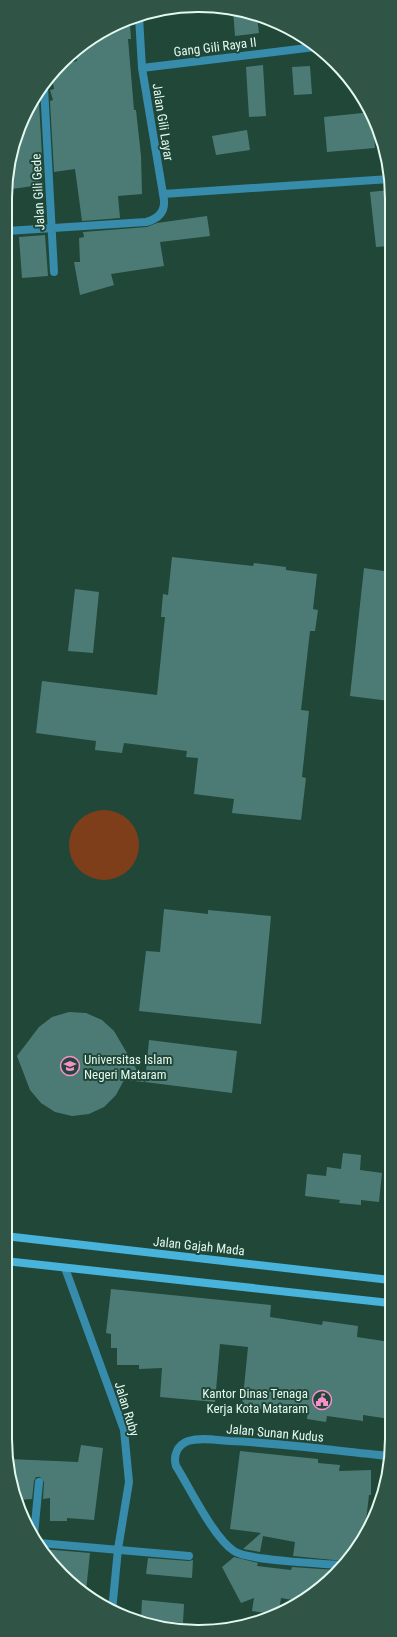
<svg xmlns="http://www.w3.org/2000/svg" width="397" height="1637" viewBox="0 0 397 1637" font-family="'Roboto Condensed',sans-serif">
  <rect width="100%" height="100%" fill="#204738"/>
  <!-- green -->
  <path fill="#7f3e1a" d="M69 845a35 35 0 1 1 70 0a35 35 0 1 1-70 0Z"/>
  <!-- building -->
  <path fill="#4c7b76" d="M 233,9 L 257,17 L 259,33 L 235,36 Z
    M 126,23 L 126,25 L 130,25 L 131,39 L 128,39 L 134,110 L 136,110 L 141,156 L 142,194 L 118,196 L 120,218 L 82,221 L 75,169 L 54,172 L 50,101 L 53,100 L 50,90 L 54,89 L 52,77 L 64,64 L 77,61 L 76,50 L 81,45 Z
    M 263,65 L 266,116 L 249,117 L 246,67 Z
    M 310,66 L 312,94 L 294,95 L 292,67 Z
    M 39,102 L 43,174 L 39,174 L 40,185 L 12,189 L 9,168 L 31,103 Z
    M 372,112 L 375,148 L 327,152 L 324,117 Z
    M 247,130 L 250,150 L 216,155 L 212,136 Z
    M 390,190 L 390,246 L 376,247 L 370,192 Z
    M 207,216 L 210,236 L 160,242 L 164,266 L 111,274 L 114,285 L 80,295 L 74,262 L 80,262 L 79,238 L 84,237 L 83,232 L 147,227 L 157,223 Z
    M 45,235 L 48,276 L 22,278 L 19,237 Z
    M 172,557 L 253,566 L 254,563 L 286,567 L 286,570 L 317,574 L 313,609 L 318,610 L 315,631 L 310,631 L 301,710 L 309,711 L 302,777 L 306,778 L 301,820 L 232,813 L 234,799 L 194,794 L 198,758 L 186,757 L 187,751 L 124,743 L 122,753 L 95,750 L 96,741 L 36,733 L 42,681 L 157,695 L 165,617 L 161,617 L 163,594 L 168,595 Z
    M 364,568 L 390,572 L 390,701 L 350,696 Z
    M 75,589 L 99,592 L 93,653 L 68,651 Z
    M 164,909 L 208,914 L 208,910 L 271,916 L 261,1024 L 139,1011 L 146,951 L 160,952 Z
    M 69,1012 L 86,1013 L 102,1020 L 114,1031 L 144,1082 L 124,1080 L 116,1095 L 104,1107 L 89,1114 L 72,1116 L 55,1112 L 41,1103 L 30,1090 L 17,1056 L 39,1027 L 52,1017 Z
    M 149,1040 L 237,1051 L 232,1093 L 145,1082 Z
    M 343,1153 L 361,1155 L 360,1170 L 382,1173 L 379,1202 L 361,1200 L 361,1205 L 339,1203 L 340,1200 L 305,1196 L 307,1174 L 326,1176 L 327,1167 L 341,1169 Z
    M 111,1289 L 271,1305 L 270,1317 L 322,1325 L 323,1321 L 358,1326 L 357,1337 L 390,1342 L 390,1419 L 363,1415 L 363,1421 L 327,1416 L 326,1422 L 307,1419 L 308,1410 L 273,1405 L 272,1410 L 242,1407 L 248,1347 L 220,1344 L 215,1402 L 160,1397 L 162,1368 L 139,1369 L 139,1365 L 117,1365 L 117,1348 L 111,1348 L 111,1334 L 106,1333 Z
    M 81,1445 L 103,1448 L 94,1520 L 67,1518 L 67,1521 L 50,1521 L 50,1498 L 43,1499 L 44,1482 L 40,1477 L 36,1477 L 34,1481 L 32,1499 L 17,1500 L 9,1459 L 78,1462 Z
    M 240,1451 L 318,1459 L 318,1463 L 340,1465 L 339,1471 L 371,1470 L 371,1495 L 369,1495 L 364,1538 L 344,1561 L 293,1556 L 295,1542 L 263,1536 L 260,1552 L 243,1549 L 261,1533 L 230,1529 Z
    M 42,1549 L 90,1553 L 86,1591 L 53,1566 Z
    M 234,1557 L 258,1563 L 257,1566 L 291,1570 L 292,1567 L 335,1570 L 316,1592 L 299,1601 L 281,1598 L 279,1610 L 272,1614 L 252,1611 L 254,1598 L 241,1603 L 222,1567 Z
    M 148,1558 L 189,1561 L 193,1560 L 192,1578 L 146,1574 Z
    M 142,1600 L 184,1604 L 183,1623 L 141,1619 Z"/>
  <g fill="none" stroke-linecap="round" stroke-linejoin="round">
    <!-- street -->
    <path stroke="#378bab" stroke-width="8" d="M 142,68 L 315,47
      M 44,87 L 54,272
      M 163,194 L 390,179
      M 7,231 L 146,222 C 158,219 165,212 164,200 L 142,68 L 139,17
      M 65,1268 L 124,1430 L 129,1482 L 118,1549 L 112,1611
      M 34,1535 L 39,1482
      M 39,1543 L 189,1556
      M 340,1565 C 319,1563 249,1561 234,1551 C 213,1537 190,1488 176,1466 C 173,1456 177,1445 188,1441 C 201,1437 216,1440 230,1441 C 283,1443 337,1451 390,1456"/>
    <!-- secondary -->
    <path stroke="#48b3db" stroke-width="8" d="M 5,1236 L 390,1280
      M 5,1261 L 390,1303"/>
  </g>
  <!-- icons -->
  <defs>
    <g id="university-ring" transform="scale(1)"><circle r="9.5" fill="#204738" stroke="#f98fca" stroke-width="1.5"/><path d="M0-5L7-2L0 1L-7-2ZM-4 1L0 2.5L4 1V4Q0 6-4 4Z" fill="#f98fca"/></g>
    <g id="civic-ring" transform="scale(1)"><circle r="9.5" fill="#204738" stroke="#f98fca" stroke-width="1.5"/><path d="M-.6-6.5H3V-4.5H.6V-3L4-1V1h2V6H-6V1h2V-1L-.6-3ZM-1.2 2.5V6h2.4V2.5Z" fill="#f98fca"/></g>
  </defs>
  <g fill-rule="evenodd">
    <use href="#university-ring" x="70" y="1066"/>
    <use href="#civic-ring" x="322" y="1400"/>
  </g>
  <g text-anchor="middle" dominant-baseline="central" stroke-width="4" stroke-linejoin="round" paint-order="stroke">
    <!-- street labels -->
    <g font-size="13" fill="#e3f9ef" stroke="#204738">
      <text transform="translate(215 47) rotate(-7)">Gang Gili Raya II</text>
      <text transform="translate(163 122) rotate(81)">Jalan Gili Layar</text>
      <text transform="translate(38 192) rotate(-93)">Jalan Gili Gede</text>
      <text transform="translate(199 1246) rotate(6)">Jalan Gajah Mada</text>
      <text transform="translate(127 1409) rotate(73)">Jalan Ruby</text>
      <text transform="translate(275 1433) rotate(5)">Jalan Sunan Kudus</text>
    </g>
    <!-- poi labels -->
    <g font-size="13" fill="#e3f9ef" stroke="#204738" text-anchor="start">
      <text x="84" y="1059">Universitas Islam<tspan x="84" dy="15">Negeri Mataram</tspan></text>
      <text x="308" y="1393" text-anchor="end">Kantor Dinas Tenaga<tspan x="308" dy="15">Kerja Kota Mataram</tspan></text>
    </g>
  </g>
  <!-- crop -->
  <path d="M0 0H397V1637H0ZM198 12H199A186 186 0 0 1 385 198V1439A186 186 0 0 1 199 1625H198A186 186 0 0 1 12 1439V198A186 186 0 0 1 198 12Z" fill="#305547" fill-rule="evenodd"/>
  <path fill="none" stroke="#e3f9ef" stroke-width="2" d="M198 12H199A186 186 0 0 1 385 198V1439A186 186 0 0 1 199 1625H198A186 186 0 0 1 12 1439V198A186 186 0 0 1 198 12Z"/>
</svg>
